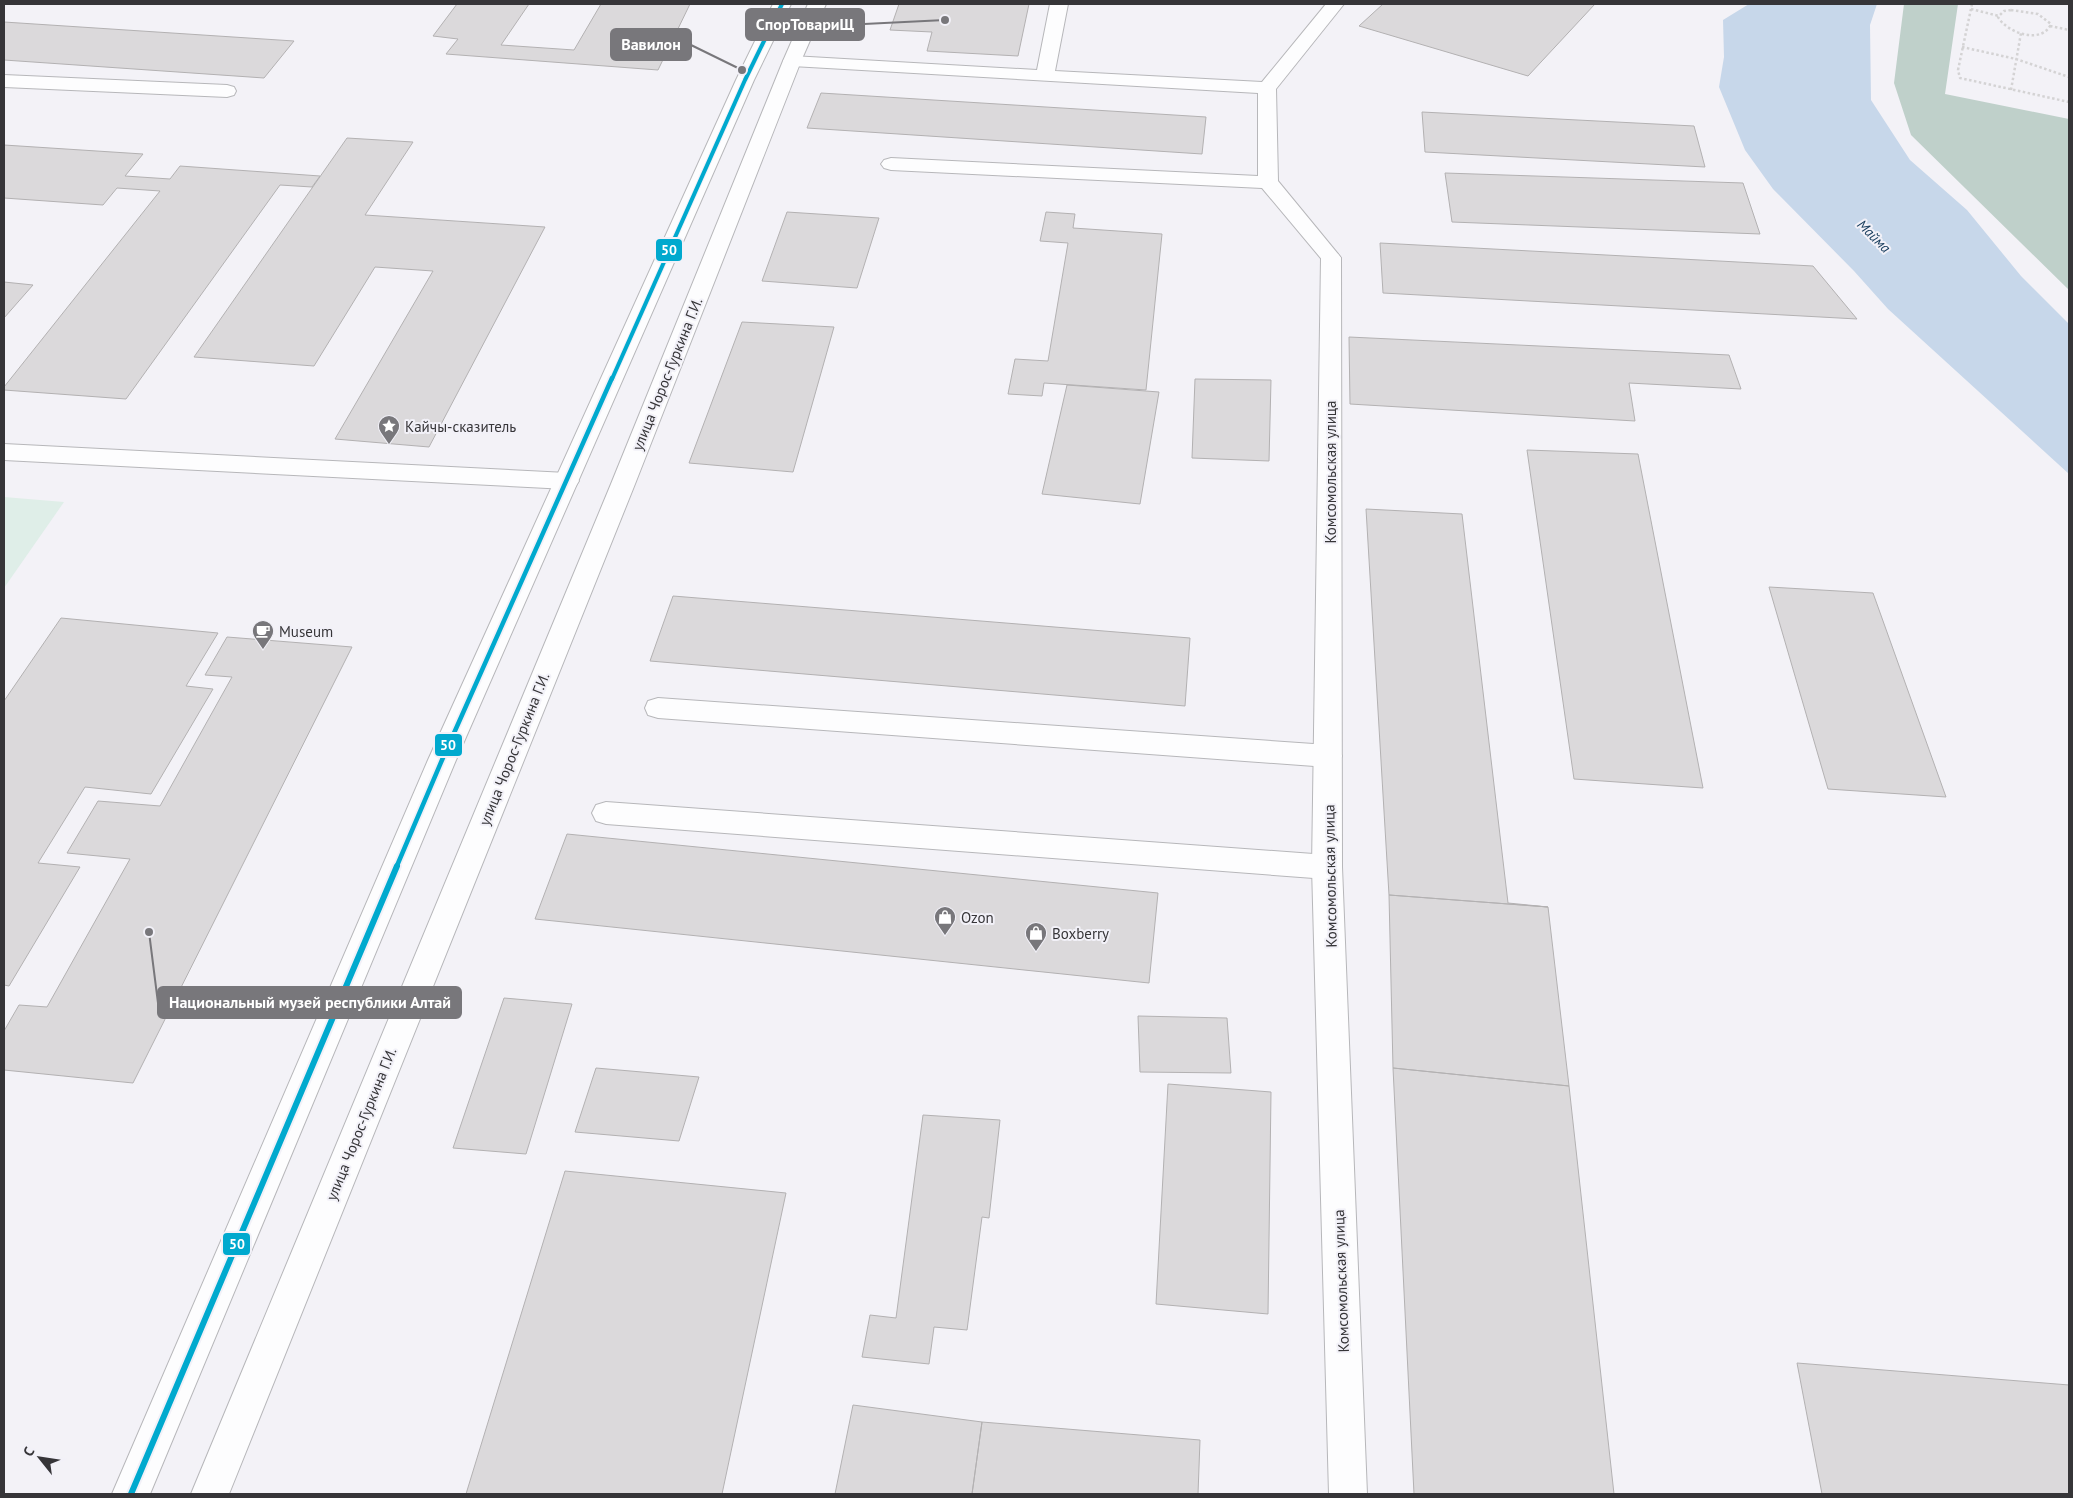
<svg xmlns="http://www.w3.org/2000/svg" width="2073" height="1498" viewBox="0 0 2073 1498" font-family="'PT Sans',sans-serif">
  <rect width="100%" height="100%" fill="#f3f2f7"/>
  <!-- green -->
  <path fill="#dfeee8" d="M 4,497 L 64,502 L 4,588 Z"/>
  <!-- forest -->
  <path fill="#bfd0ca" d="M 1904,4 L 1958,4 L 1945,94 L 2069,119 L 2069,290 L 1911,135 L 1894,83 Z"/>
  <!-- water -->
  <path fill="#c7d7ea" d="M 1749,4 L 1877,4 L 1870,25 L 1871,100 L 1910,160 L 1967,210 L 2021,276 L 2069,324 L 2069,474 L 1888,309 L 1854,271 L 1773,189 L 1745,150 L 1719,87 L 1724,57 L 1723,20 Z"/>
  <!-- building -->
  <path fill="#dbd9db" stroke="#b3b1b2" d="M 457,4 L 529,4 L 501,45 L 574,50 L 601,4 L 690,4 L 658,70 L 446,54 L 458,39 L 433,36 Z
    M 899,4 L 1029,4 L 1018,56 L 927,51 L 932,32 L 890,30 Z
    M 1383,4 L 1595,4 L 1528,76 L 1359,26 Z
    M 4,22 L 294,41 L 264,78 L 4,60 Z
    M 821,93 L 1206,117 L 1202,154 L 807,128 Z
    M 1422,112 L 1694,126 L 1705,167 L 1425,152 Z
    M 347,138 L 413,142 L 365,215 L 545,227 L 429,447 L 335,439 L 433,271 L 375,267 L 314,366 L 194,357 Z
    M 4,145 L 143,154 L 125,176 L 170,179 L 180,166 L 320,176 L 312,187 L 280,185 L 126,399 L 4,390 L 4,387 L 160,191 L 117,188 L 103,205 L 4,198 Z
    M 1445,173 L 1743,183 L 1760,234 L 1452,222 Z
    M 787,212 L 879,218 L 857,288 L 762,281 Z
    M 1046,212 L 1075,214 L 1073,228 L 1162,234 L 1146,390 L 1044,383 L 1042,396 L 1008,394 L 1015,359 L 1048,361 L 1068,243 L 1040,241 Z
    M 1380,243 L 1813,266 L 1857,319 L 1383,293 Z
    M 4,282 L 33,285 L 4,318 Z
    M 742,322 L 834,327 L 793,472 L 689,463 Z
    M 1349,337 L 1729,355 L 1741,389 L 1629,383 L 1635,421 L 1350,404 Z
    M 1195,379 L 1271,380 L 1269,461 L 1192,458 Z
    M 1067,385 L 1159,392 L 1140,504 L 1042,494 Z
    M 1527,450 L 1638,454 L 1703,788 L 1574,779 Z
    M 1366,509 L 1462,514 L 1508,903 L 1548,907 L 1389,895 Z
    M 1769,587 L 1873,593 L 1946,797 L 1828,789 Z
    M 673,596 L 1190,638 L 1185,706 L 650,661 Z
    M 61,618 L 218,633 L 186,686 L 213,689 L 151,794 L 85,787 L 38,863 L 80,867 L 9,986 L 4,985 L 4,701 Z
    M 227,637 L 352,647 L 133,1083 L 4,1070 L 4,1031 L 19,1005 L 47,1007 L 130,859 L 67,853 L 98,801 L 160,806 L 232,677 L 205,675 Z
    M 567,834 L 1158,893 L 1149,983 L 535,919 Z
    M 1389,895 L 1548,907 L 1569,1086 L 1393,1068 Z
    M 504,998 L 572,1004 L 526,1154 L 453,1148 Z
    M 1138,1016 L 1227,1018 L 1231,1073 L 1140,1072 Z
    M 596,1068 L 699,1077 L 679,1141 L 575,1132 Z
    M 1393,1068 L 1569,1086 L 1614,1494 L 1414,1494 Z
    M 1168,1084 L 1271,1092 L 1268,1314 L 1156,1304 Z
    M 923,1115 L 1000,1120 L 989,1218 L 982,1217 L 967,1330 L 934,1327 L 929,1364 L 862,1357 L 870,1315 L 896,1318 Z
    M 565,1171 L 786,1193 L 722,1494 L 466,1494 Z
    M 1797,1363 L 2069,1385 L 2069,1494 L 1822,1494 Z
    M 853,1405 L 982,1422 L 972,1494 L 835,1494 Z
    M 982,1422 L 1200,1440 L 1198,1494 L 972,1494 Z"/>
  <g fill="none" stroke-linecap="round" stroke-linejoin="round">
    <!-- service casing -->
    <g stroke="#b7b7ba" stroke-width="2">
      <path id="service" d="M 1050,4 L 1068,4 L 1055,71 L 1262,82 L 1326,4 L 1344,4 L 1276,89 L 1278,181 L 1338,254 L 1341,258 L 1338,262 L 1331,264 L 1324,262 L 1262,188 L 891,170 L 884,168 L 881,164 L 884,160 L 891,158 L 1258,176 L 1258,93 L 792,66 L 786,65 L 783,61 L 786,57 L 792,56 L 1037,70 Z
        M 4,75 L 227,85 L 234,87 L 236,91 L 234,95 L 227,97 L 4,87 Z
        M 4,444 L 567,473 L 575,475 L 579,481 L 575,487 L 567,489 L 4,460 Z
        M 658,698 L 1328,745 L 1338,749 L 1342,756 L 1338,763 L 1328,767 L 658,718 L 648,715 L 645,708 L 648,701 Z
        M 606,802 L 1327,855 L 1337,859 L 1342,867 L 1337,875 L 1327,879 L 606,824 L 596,821 L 592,813 L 596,805 Z"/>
    </g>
    <!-- minor casing -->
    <g stroke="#b7b7ba" stroke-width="2">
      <path id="minor" d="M 1331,252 L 1338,254 L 1341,258 L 1342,867 L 1367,1494 L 1329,1494 L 1312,867 L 1321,258 L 1324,254 Z"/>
    </g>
    <!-- primary casing -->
    <g stroke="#b7b7ba" stroke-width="2">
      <path id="primary" d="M 773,4 L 791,4 L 754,80 L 456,760 L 150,1494 L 112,1494 L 428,760 L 736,80 Z
        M 808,4 L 826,4 L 801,61 L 635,484 L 229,1494 L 191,1494 L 611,484 L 783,61 Z"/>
    </g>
    <!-- path -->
    <path stroke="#d4d3d4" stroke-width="2.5" stroke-dasharray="2.5 2.5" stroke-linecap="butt" d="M 1972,4 L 1958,70 L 1960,78 L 2069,102
      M 1971,9 L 1999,16
      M 2011,10 L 2038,14 L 2051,24 C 2042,45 2007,33 1998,17 L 2004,11 Z
      M 2050,26 L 2069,30
      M 1962,47 L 2016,59 L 2069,77
      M 2011,90 L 2021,33"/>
    <!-- service -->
    <use href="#service" fill="#fdfdfe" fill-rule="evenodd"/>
    <!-- minor -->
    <use href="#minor" fill="#fdfdfe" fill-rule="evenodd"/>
    <!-- primary -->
    <use href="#primary" fill="#fdfdfe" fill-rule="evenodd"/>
    <!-- bus-1-far2 casing -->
    <g stroke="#f2f1f8" stroke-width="6">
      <path id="bus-1-far2" d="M 612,379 L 745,80 L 782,4"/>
    </g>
    <!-- bus-1-far1 casing -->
    <g stroke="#f2f1f8" stroke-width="8">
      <path id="bus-1-far1" d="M 396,868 L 442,760 L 612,378"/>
    </g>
    <!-- bus-1 casing -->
    <g stroke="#f2f1f8" stroke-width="10">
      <path id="bus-1" d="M 131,1494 L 397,866"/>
    </g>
    <!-- bus-1-far2 -->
    <use href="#bus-1-far2" stroke="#00a9ce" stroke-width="4"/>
    <!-- bus-1-far1 -->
    <use href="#bus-1-far1" stroke="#00a9ce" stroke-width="4.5"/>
    <!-- bus-1 -->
    <use href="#bus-1" stroke="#00a9ce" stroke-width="6"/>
  </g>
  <!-- icons -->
  <defs>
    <g id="sight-pin" transform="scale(1.125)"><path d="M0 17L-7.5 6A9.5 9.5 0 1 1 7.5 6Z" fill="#78777b" stroke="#f2f1f8"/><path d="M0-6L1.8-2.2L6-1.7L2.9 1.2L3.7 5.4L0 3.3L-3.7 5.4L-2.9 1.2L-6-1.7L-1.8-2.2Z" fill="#fff"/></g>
    <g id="cafe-pin" transform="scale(1.125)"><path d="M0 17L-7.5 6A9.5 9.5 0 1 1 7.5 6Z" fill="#78777b" stroke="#f2f1f8"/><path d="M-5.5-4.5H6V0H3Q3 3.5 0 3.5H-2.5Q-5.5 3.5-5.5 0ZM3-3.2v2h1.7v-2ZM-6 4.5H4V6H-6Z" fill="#fff"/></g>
    <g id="shop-pin" transform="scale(1.125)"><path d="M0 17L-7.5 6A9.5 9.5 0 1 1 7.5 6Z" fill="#78777b" stroke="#f2f1f8"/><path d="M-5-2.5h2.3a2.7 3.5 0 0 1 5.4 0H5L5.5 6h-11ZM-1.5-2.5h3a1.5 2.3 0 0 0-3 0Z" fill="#fff"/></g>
  </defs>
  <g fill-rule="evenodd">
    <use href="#sight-pin" x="389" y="426"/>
    <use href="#cafe-pin" x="263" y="631"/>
    <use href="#shop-pin" x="945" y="917"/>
    <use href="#shop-pin" x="1036" y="933"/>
  </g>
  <g text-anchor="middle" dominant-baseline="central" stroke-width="4" stroke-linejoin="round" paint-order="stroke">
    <!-- far-water labels -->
    <g font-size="14" font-style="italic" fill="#123859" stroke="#f2f1f8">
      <text transform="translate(1874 236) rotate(45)">Майма</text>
    </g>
    <!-- street labels -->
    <g font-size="15" fill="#363538" stroke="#f2f1f8">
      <text transform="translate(667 374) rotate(-68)">улица Чорос-Гуркина Г.И.</text>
      <text transform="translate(1330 472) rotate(-90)">Комсомольская улица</text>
      <text transform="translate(514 749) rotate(-68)">улица Чорос-Гуркина Г.И.</text>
      <text transform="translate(1330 876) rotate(-91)">Комсомольская улица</text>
      <text transform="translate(361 1124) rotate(-68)">улица Чорос-Гуркина Г.И.</text>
      <text transform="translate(1341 1281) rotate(-92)">Комсомольская улица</text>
    </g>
    <!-- poi labels -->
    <g font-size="15" fill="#363538" stroke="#f2f1f8" text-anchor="start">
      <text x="405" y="426">Кайчы-сказитель</text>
      <text x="279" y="631">Museum</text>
      <text x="961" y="917">Ozon</text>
      <text x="1052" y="933">Boxberry</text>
    </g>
  </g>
  <!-- callouts -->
  <path fill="none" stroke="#78777b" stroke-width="2" d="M945 20L864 24M742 70L691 45M149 932L158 1003"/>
  <g fill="#78777b" stroke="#f2f1f8" stroke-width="2">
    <circle cx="945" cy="20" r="5"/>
    <circle cx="742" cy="70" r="5"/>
    <circle cx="149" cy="932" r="5"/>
  </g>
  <g fill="#78777b" stroke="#78777b" stroke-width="2">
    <rect x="746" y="9" width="118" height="31" rx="5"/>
    <rect x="611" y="29" width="80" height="31" rx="5"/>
    <rect x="158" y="987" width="303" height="31" rx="5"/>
  </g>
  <g font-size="16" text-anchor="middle" font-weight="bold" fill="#fff">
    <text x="805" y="30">СпорТовариЩ</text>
    <text x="651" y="50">Вавилон</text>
    <text x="310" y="1008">Национальный музей республики Алтай</text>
  </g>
  <g stroke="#f2f1f8" stroke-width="2">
    <rect x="655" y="238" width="28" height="24" rx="5" fill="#00a9ce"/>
    <rect x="434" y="733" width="29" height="24" rx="5" fill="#00a9ce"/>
    <rect x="222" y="1232" width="29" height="24" rx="5" fill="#00a9ce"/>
  </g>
  <g font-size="14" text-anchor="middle" font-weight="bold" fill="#fff">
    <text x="669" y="255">50</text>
    <text x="448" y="750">50</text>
    <text x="237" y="1249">50</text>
  </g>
  <!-- border -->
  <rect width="2073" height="1498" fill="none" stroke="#363538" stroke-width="10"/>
  <!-- north arrow -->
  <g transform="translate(40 1458) rotate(300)" stroke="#f2f1f8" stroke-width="4" paint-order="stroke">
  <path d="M0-4L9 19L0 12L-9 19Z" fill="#363538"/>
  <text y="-8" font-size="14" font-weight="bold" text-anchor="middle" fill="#363538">С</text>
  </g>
</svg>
